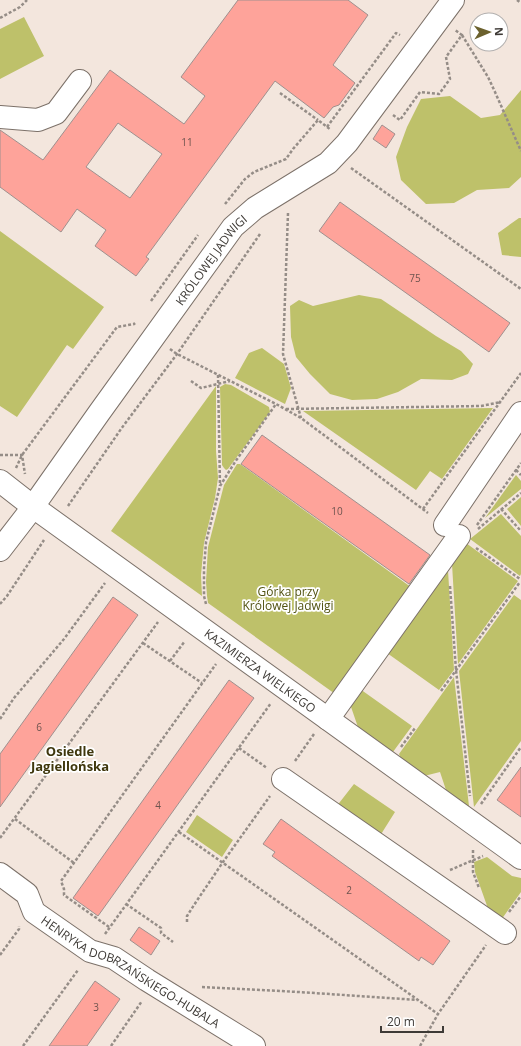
<svg xmlns="http://www.w3.org/2000/svg" width="521" height="1046" viewBox="0 0 521 1046" font-family="'Open Sans',sans-serif">
  <rect width="100%" height="100%" fill="#f3e6dd"/>
  <!-- green -->
  <path fill="#bec16a" d="M 24,17 L 44,56 L 0,79 L 0,29 Z
    M 521,90 L 521,177 L 509,188 L 477,190 L 454,203 L 426,204 L 401,180 L 396,157 L 407,127 L 421,99 L 450,96 L 481,118 L 500,115 Z
    M 519,218 L 521,218 L 521,257 L 502,255 L 498,233 Z
    M 0,231 L 104,307 L 73,349 L 67,345 L 17,417 L 0,406 Z
    M 359,295 L 381,299 L 436,336 L 461,351 L 473,364 L 468,374 L 452,380 L 421,379 L 398,392 L 377,399 L 352,400 L 330,394 L 310,374 L 296,357 L 291,337 L 290,306 L 299,300 L 313,306 Z
    M 262,348 L 284,364 L 291,388 L 285,404 L 235,378 L 249,353 Z
    M 225,384 L 231,385 L 269,407 L 270,412 L 228,469 L 226,470 L 224,468 L 222,465 L 220,387 Z
    M 216,386 L 216,451 L 218,478 L 215,498 L 204,543 L 201,575 L 202,596 L 111,531 Z
    M 493,408 L 442,479 L 430,471 L 416,490 L 303,411 Z
    M 237,464 L 240,464 L 408,585 L 415,589 L 338,696 L 208,603 L 207,596 L 206,582 L 208,547 L 224,485 Z
    M 516,475 L 521,481 L 521,489 L 485,518 Z
    M 521,497 L 521,526 L 507,509 Z
    M 501,514 L 521,536 L 521,574 L 520,576 L 470,539 Z
    M 466,543 L 518,581 L 458,664 L 452,564 Z
    M 448,570 L 454,670 L 439,690 L 387,653 Z
    M 514,595 L 521,600 L 521,741 L 474,807 L 459,671 Z
    M 454,677 L 469,806 L 463,808 L 448,796 L 440,772 L 420,777 L 403,764 L 399,754 Z
    M 360,689 L 412,726 L 390,756 L 360,733 L 350,704 Z
    M 354,784 L 395,812 L 378,839 L 336,807 Z
    M 197,815 L 233,840 L 222,857 L 186,832 Z
    M 487,857 L 512,876 L 521,878 L 521,892 L 501,920 L 491,917 L 475,872 L 474,862 Z"/>
  <!-- building -->
  <path fill="#fea39a" stroke="#9f908e" fill-rule="evenodd" d="M 238,0 L 348,0 L 368,15 L 333,65 L 355,83 L 339,105 L 333,107 L 324,118 L 275,81 L 146,257 L 149,259 L 136,276 L 95,246 L 106,230 L 77,209 L 61,232 L 0,187 L 0,130 L 43,160 L 110,70 L 184,124 L 205,96 L 181,77 ZM 118,123 L 162,154 L 130,198 L 86,167 Z
    M 382,125 L 395,134 L 386,148 L 373,139 Z
    M 340,202 L 510,323 L 489,352 L 319,231 Z
    M 262,435 L 430,555 L 409,584 L 241,464 Z
    M 113,597 L 138,615 L 0,807 L 0,754 Z
    M 229,680 L 254,698 L 98,916 L 73,898 Z
    M 521,767 L 521,817 L 497,800 Z
    M 281,819 L 450,941 L 433,965 L 421,957 L 419,961 L 272,856 L 275,852 L 263,844 Z
    M 139,927 L 160,941 L 151,955 L 130,940 Z
    M 95,981 L 120,999 L 87,1046 L 49,1046 Z"/>
  <g fill="none" stroke-linecap="round" stroke-linejoin="round">
    <!-- minor casing -->
    <g stroke="#7c7169" stroke-width="24">
      <g id="minor">
        <path d="M 0,117 L 38,120 L 56,113 L 80,81"/>
        <path id="s1" d="M 0,481 L 32,506 L 521,858"/>
        <path d="M 445,525 L 521,413"/>
        <path id="s2" d="M 0,550 L 27,515 L 99,413 L 233,227 L 255,208 L 328,163 L 347,143 L 453,0"/>
        <path d="M 328,719 L 459,536"/>
        <path d="M 283,779 L 505,933"/>
        <path id="s3" d="M 0,874 L 27,894 L 34,912 L 90,951 L 114,958 L 147,980 L 254,1046"/>
      </g>
    </g>
    <!-- path -->
    <path stroke="#958d87" stroke-width="2.5" stroke-dasharray="3 2" stroke-linecap="butt" d="M 517,0 L 521,3
      M 0,18 L 20,7 L 27,0
      M 462,35 L 488,77 L 495,92 L 521,151
      M 280,93 L 318,120
      M 393,115 L 400,120 L 420,92 L 439,94 L 450,79 L 446,57 L 462,35 L 455,30
      M 327,127 L 396,33 L 400,35
      M 351,168 L 521,289
      M 225,204 L 245,179 L 254,172 L 286,159 L 293,149 L 318,120 L 331,130
      M 288,213 L 283,354 L 301,418
      M 151,301 L 198,235
      M 170,349 L 177,354 L 276,404 L 301,418 L 428,513
      M 218,375 L 220,486
      M 191,381 L 201,388 L 230,381
      M 286,409 L 481,406 L 501,402
      M 0,455 L 22,455 L 25,474
      M 16,468 L 22,455 L 117,327 L 134,324 L 135,323
      M 516,470 L 521,475
      M 68,506 L 121,429 L 177,354 L 260,234
      M 423,509 L 521,373
      M 501,509 L 521,531
      M 477,525 L 521,463
      M 478,529 L 521,493
      M 476,548 L 520,579
      M 450,586 L 456,670 L 470,796
      M 0,604 L 7,596 L 44,540
      M 206,604 L 204,596 L 204,568 L 206,542 L 220,486 L 235,462 L 276,404
      M 143,643 L 202,683
      M 170,661 L 185,641
      M 441,691 L 520,582
      M 0,719 L 14,698 L 64,639 L 105,583
      M 401,747 L 415,728
      M 239,748 L 267,768
      M 295,761 L 314,734
      M 481,804 L 521,747
      M 15,819 L 74,863
      M 179,832 L 438,1014
      M 0,838 L 158,622
      M 473,850 L 473,872 L 479,888
      M 450,870 L 483,856
      M 126,904 L 161,928 L 161,933 L 173,942
      M 509,912 L 521,896
      M 187,922 L 187,916 L 196,902 L 223,862 L 270,796
      M 109,927 L 64,895 L 64,889 L 61,881 L 216,664
      M 105,934 L 271,703
      M 0,955 L 19,929 L 19,926
      M 202,987 L 299,992 L 418,1000
      M 23,1046 L 78,970
      M 111,1046 L 142,1001
      M 420,1046 L 438,1014 L 486,945"/>
    <!-- minor -->
    <use href="#minor" stroke="#fff" stroke-width="22"/>
  </g>
  <g text-anchor="middle" dominant-baseline="central" stroke-width="3.5" stroke-linejoin="round" paint-order="stroke">
    <!-- number labels -->
    <g font-size="10" fill="#6e544f">
      <text x="187" y="142">11</text>
      <text x="415" y="278">75</text>
      <text x="337" y="511">10</text>
      <text x="39" y="727">6</text>
      <text x="158" y="805">4</text>
      <text x="349" y="890">2</text>
      <text x="96" y="1007">3</text>
    </g>
    <!-- street labels -->
    <g font-size="12" fill="#3e3a36" stroke="#fff">
      <text stroke="none"><textPath href="#s2" startOffset="359">KRÓLOWEJ JADWIGI</textPath></text>
      <text stroke="none"><textPath href="#s1" startOffset="322">KAZIMIERZA WIELKIEGO</textPath></text>
      <text stroke="none"><textPath href="#s3" startOffset="167">HENRYKA DOBRZAŃSKIEGO-HUBALA</textPath></text>
    </g>
    <!-- park labels -->
    <g font-size="12" fill="#525312" stroke="#fff">
      <text x="288" y="591">Górka przy<tspan x="288" dy="14">Królowej Jadwigi</tspan></text>
    </g>
    <!-- neighbourhood labels -->
    <g font-size="13" font-weight="bold" fill="#3f370d" stroke="#fff">
      <text x="70" y="751">Osiedle<tspan x="70" dy="15">Jagiellońska</tspan></text>
    </g>
  </g>
  <!-- north arrow -->
  <g transform="translate(489 32) rotate(88)"><circle r="19" fill="#ffffff" stroke="#b2b0af"/>
  <path d="M0-3L7 15L0 10L-7 15Z" fill="#6b612d"/>
  <text y="-6" font-size="11" font-weight="bold" text-anchor="middle" fill="#3e3a36">N</text>
  </g>
  <!-- scale -->
  <path d="M381 1026v6h62v-6" fill="none" stroke="#3e3a36" stroke-width="2"/>
  <text x="387" y="1026" font-size="12" fill="#3e3a36" stroke="#ffffff" stroke-width="3" paint-order="stroke">20 m</text>
</svg>
